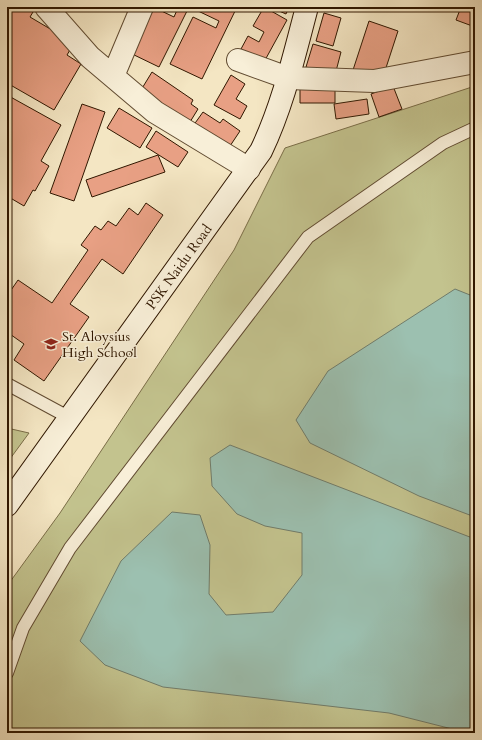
<svg xmlns="http://www.w3.org/2000/svg" width="482" height="740" viewBox="0 0 482 740" font-family="Cardo,serif">
  <rect width="100%" height="100%" fill="#f4e6c3"/>
  <filter id="stains"><feTurbulence type="fractalNoise" baseFrequency=".005" numOctaves="4"/><feColorMatrix values="0 0 0 0 .2 0 0 0 0 .09 0 0 0 0 .02 0 0 0 .5 -.17"/></filter>
  <radialGradient id="worn" r=".72"><stop offset=".6" stop-color="#630" stop-opacity="0"/><stop offset="1" stop-color="#630" stop-opacity=".3"/></radialGradient>
  <!-- green -->
  <path fill="#c3c38e" stroke="#7a6d47" d="M 475,86 L 475,733 L 7,733 L 7,586 L 60,513 L 234,250 L 285,148 Z
    M 7,428 L 29,433 L 7,463 Z"/>
  <!-- water -->
  <path fill="#9cc0b0" stroke="#717c6a" d="M 455,289 L 475,297 L 475,517 L 419,496 L 310,443 L 296,420 L 328,371 Z
    M 230,445 L 475,539 L 475,733 L 468,733 L 389,713 L 163,687 L 105,665 L 80,641 L 121,561 L 172,512 L 200,515 L 210,545 L 209,594 L 226,615 L 273,612 L 302,575 L 302,533 L 265,526 L 237,514 L 212,486 L 210,458 Z"/>
  <!-- building -->
  <path fill="#e8a084" stroke="#301700" d="M 7,7 L 36,7 L 30,17 L 74,43 L 67,55 L 81,64 L 54,110 L 7,83 Z
    M 150,7 L 153,7 L 174,17 L 177,10 L 171,7 L 189,7 L 159,67 L 128,52 Z
    M 197,7 L 237,7 L 202,79 L 170,64 L 193,17 L 216,28 L 219,21 L 196,10 Z
    M 264,7 L 287,20 L 264,62 L 241,49 L 248,36 L 259,42 L 264,32 L 253,26 Z
    M 270,7 L 289,7 L 286,14 Z
    M 461,7 L 475,7 L 475,27 L 456,20 Z
    M 324,13 L 341,18 L 333,46 L 316,41 Z
    M 369,21 L 398,31 L 382,80 L 353,70 Z
    M 313,44 L 341,52 L 335,75 L 306,67 Z
    M 152,72 L 193,100 L 191,104 L 198,109 L 190,122 L 141,90 Z
    M 231,75 L 245,84 L 236,99 L 247,106 L 240,119 L 214,105 Z
    M 300,85 L 335,85 L 335,103 L 300,103 Z
    M 393,86 L 402,109 L 379,117 L 371,94 Z
    M 7,95 L 61,125 L 41,161 L 49,166 L 35,191 L 33,190 L 24,206 L 7,196 Z
    M 367,99 L 369,114 L 336,119 L 334,104 Z
    M 82,104 L 105,112 L 74,201 L 50,193 Z
    M 119,108 L 152,128 L 140,148 L 107,128 Z
    M 203,112 L 220,123 L 223,119 L 240,131 L 228,149 L 193,126 Z
    M 156,131 L 188,152 L 178,167 L 146,147 Z
    M 158,155 L 165,172 L 92,197 L 86,180 Z
    M 146,203 L 163,215 L 123,274 L 102,259 L 70,304 L 89,317 L 44,381 L 14,360 L 24,344 L 7,332 L 7,296 L 18,280 L 52,303 L 88,250 L 81,245 L 95,226 L 101,230 L 108,221 L 116,226 L 129,208 L 138,215 Z"/>
  <g fill="none" stroke-linecap="round" stroke-linejoin="round">
    <!-- lane casing -->
    <g stroke="#614b31" stroke-width="14">
      <path id="lane" d="M 7,384 L 70,418
        M 7,673 L 23,628 L 70,548 L 308,237 L 443,143 L 475,128"/>
    </g>
    <!-- street casing -->
    <g stroke="#614b31" stroke-width="24">
      <path id="street" d="M 46,7 L 90,57 L 155,112 L 249,169
        M 238,60 L 288,78 L 374,81 L 475,62
        M 113,76 L 142,7"/>
    </g>
    <!-- secondary casing -->
    <g stroke="#301700" stroke-width="24">
      <path id="secondary" d="M 7,505 L 261,151 C 283,105 294,56 307,7"/>
    </g>
    <!-- lane -->
    <use href="#lane" stroke="#f8efd8" stroke-width="12"/>
    <!-- street -->
    <use href="#street" stroke="#f8efd8" stroke-width="22"/>
    <!-- secondary -->
    <use href="#secondary" stroke="#f8efd8" stroke-width="22"/>
  </g>
  <!-- icons -->
  <defs>
    <g id="school-bare" transform="scale(1.08)"><path d="M0-5L7-2L0 1L-7-2ZM-4 1L0 2.5L4 1V4Q0 6-4 4Z" fill="#8f2418" stroke="#f8efd8" stroke-width="2.5" paint-order="stroke"/></g>
  </defs>
  <g fill-rule="evenodd">
    <use href="#school-bare" x="51" y="344"/>
  </g>
  <g text-anchor="middle" dominant-baseline="central" stroke-width="3" stroke-linejoin="round" paint-order="stroke">
    <!-- street labels -->
    <g font-size="14" fill="#301700" stroke="#f8efd8">
      <text transform="translate(179 267) rotate(-54)">PSK Naidu Road</text>
    </g>
    <!-- poi labels -->
    <g font-size="14" fill="#301700" stroke="#f8efd8" text-anchor="start">
      <text x="62" y="336">St. Aloysius<tspan x="62" dy="16">High School</tspan></text>
    </g>
  </g>
  <!-- margin -->
  <rect width="482" height="740" fill="none" stroke="#f4e6c3" stroke-width="24"/>
  <rect x="8" y="8" width="466" height="724" fill="none" stroke="#301700" stroke-width="2"/>
  <rect x="12" y="12" width="458" height="716" fill="none" stroke="#301700"/>
  <rect width="100%" height="100%" filter="url(#stains)"/>
  <rect width="100%" height="100%" fill="url(#worn)"/>
</svg>
